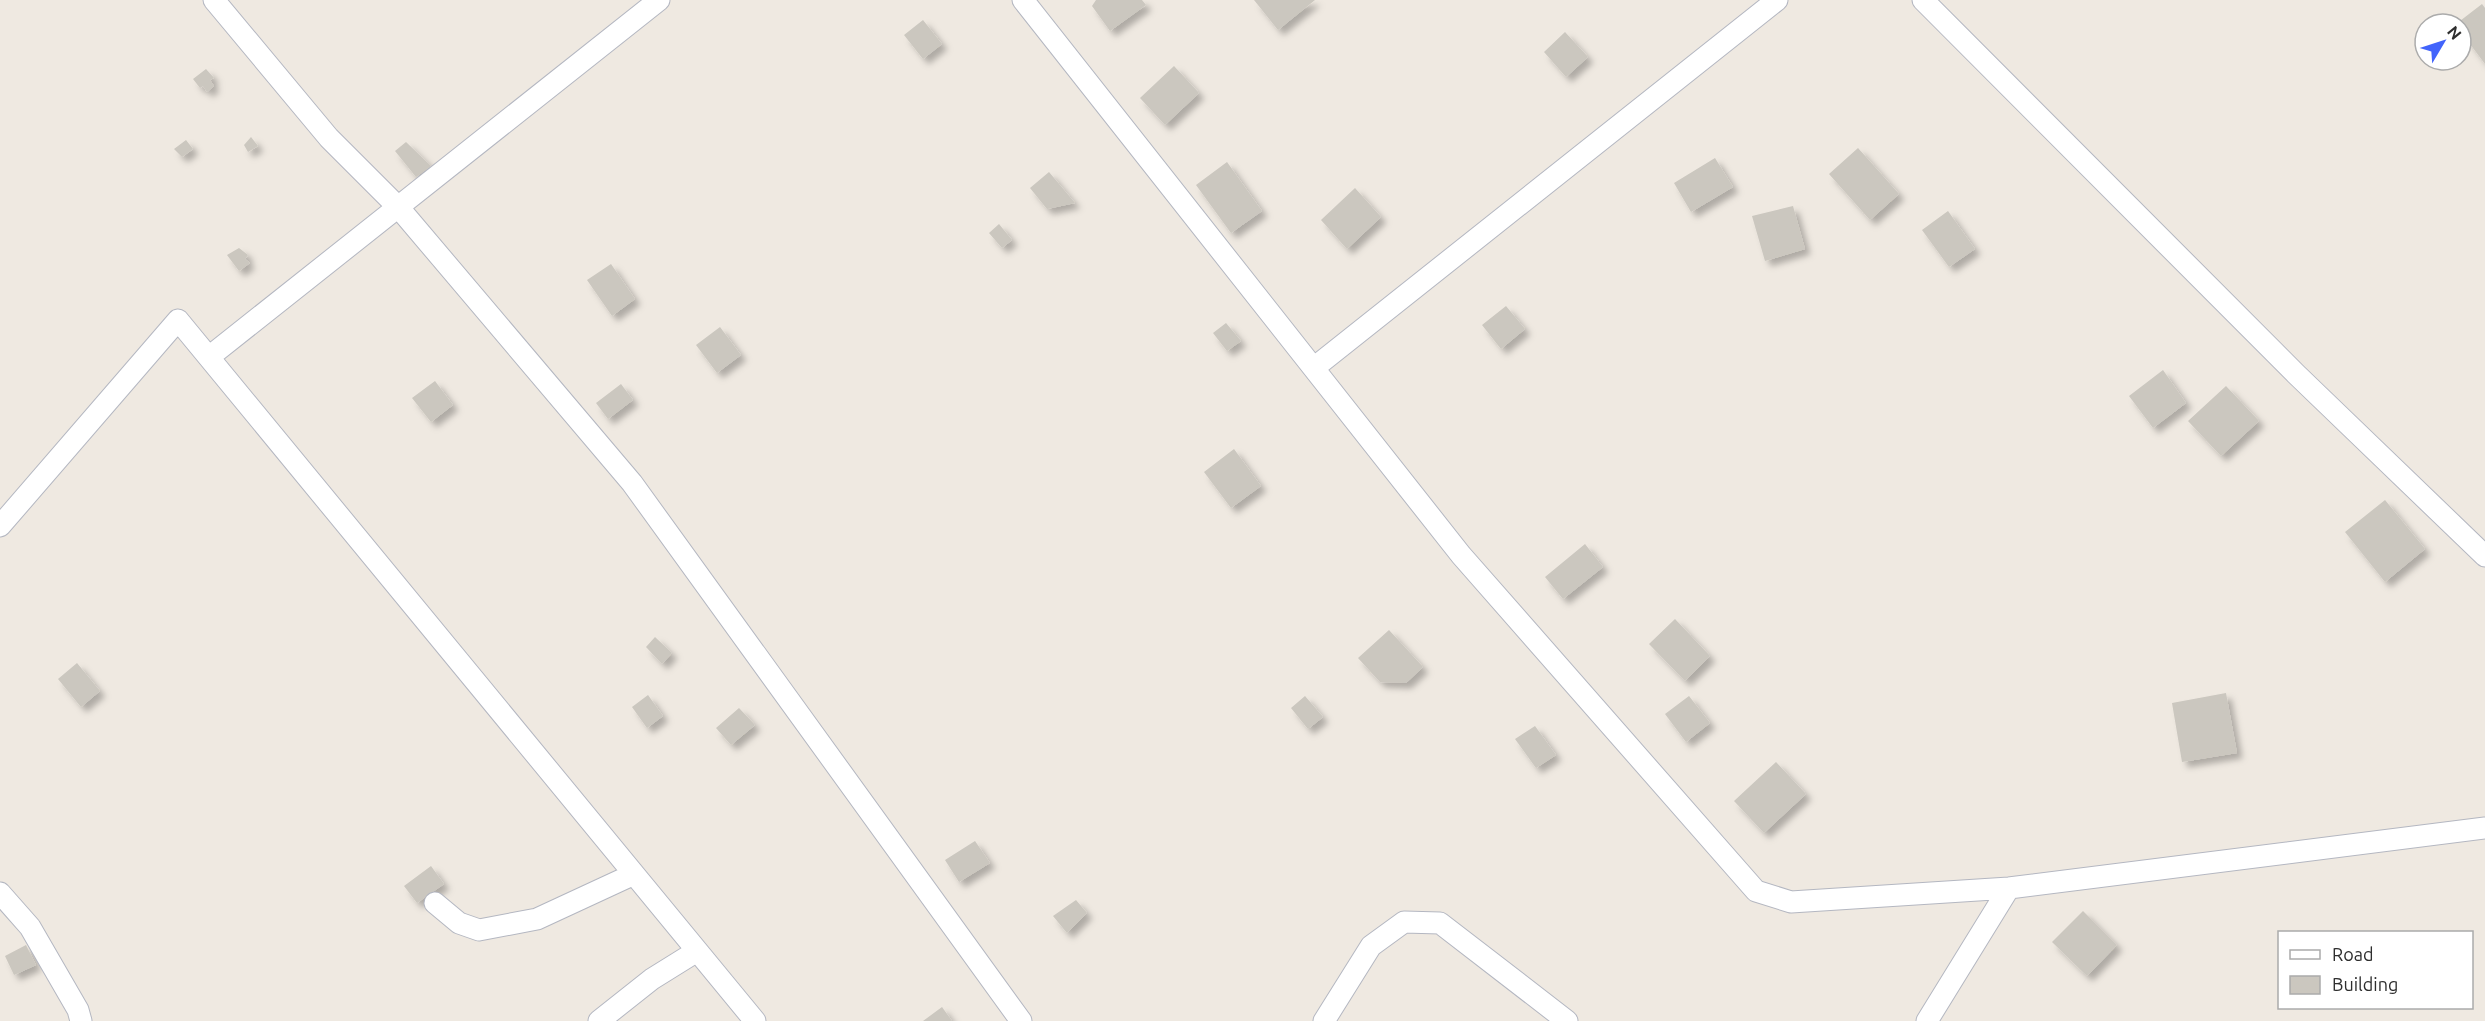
<svg xmlns="http://www.w3.org/2000/svg" width="2485" height="1021" viewBox="0 0 2485 1021" font-family="Ubuntu,sans-serif">
  <defs>
    <filter id="shadow"><feDropShadow dx="5.5" dy="5.5" stdDeviation="3" flood-color="#0004"/></filter>
  </defs>
  <rect width="100%" height="100%" fill="#efe9e1"/>
  <!-- building -->
  <path fill="#cbc7bf" filter="url(#shadow)" d="M 1096,0 L 1142,0 L 1146,5 L 1110,31 L 1092,6 Z
    M 1254,0 L 1315,0 L 1278,30 Z
    M 2482,4 L 2485,8 L 2485,64 L 2461,32 L 2461,24 L 2456,24 Z
    M 923,20 L 942,44 L 923,59 L 904,35 Z
    M 1565,32 L 1588,57 L 1566,77 L 1544,52 Z
    M 1174,66 L 1199,93 L 1165,125 L 1140,98 Z
    M 206,69 L 214,78 L 210,80 L 214,86 L 207,92 L 203,86 L 200,88 L 193,79 Z
    M 251,137 L 258,146 L 248,152 L 244,145 Z
    M 186,140 L 193,149 L 182,157 L 174,149 Z
    M 406,142 L 431,166 L 416,177 L 395,151 Z
    M 1858,148 L 1899,194 L 1870,220 L 1829,174 Z
    M 1715,158 L 1733,187 L 1691,212 L 1674,183 Z
    M 1227,162 L 1262,211 L 1231,233 L 1196,185 Z
    M 1049,172 L 1075,203 L 1047,209 L 1030,188 Z
    M 1355,188 L 1381,217 L 1347,249 L 1321,220 Z
    M 1793,206 L 1805,249 L 1765,261 L 1752,216 Z
    M 1948,211 L 1975,249 L 1949,267 L 1922,230 Z
    M 999,224 L 1012,240 L 1002,248 L 989,233 Z
    M 239,248 L 248,255 L 245,259 L 250,263 L 239,271 L 227,255 Z
    M 611,264 L 635,299 L 612,316 L 587,280 Z
    M 1506,306 L 1525,329 L 1501,349 L 1482,325 Z
    M 1226,323 L 1241,341 L 1227,351 L 1213,333 Z
    M 720,327 L 741,355 L 717,373 L 696,345 Z
    M 2163,370 L 2186,403 L 2153,428 L 2129,396 Z
    M 435,381 L 453,405 L 431,422 L 412,398 Z
    M 621,384 L 633,400 L 608,419 L 596,403 Z
    M 2226,386 L 2259,421 L 2221,456 L 2188,421 Z
    M 1234,449 L 1261,486 L 1231,508 L 1204,472 Z
    M 2385,500 L 2425,549 L 2385,582 L 2345,532 Z
    M 1585,544 L 1603,567 L 1563,599 L 1545,577 Z
    M 1675,619 L 1710,656 L 1685,681 L 1649,644 Z
    M 1389,630 L 1423,667 L 1406,683 L 1380,682 L 1358,658 Z
    M 655,637 L 672,653 L 662,664 L 646,647 Z
    M 77,663 L 100,691 L 81,707 L 58,679 Z
    M 2226,693 L 2237,753 L 2182,762 L 2172,703 Z
    M 648,695 L 663,716 L 647,728 L 632,707 Z
    M 1305,696 L 1323,717 L 1308,729 L 1291,708 Z
    M 1689,696 L 1710,723 L 1686,742 L 1665,714 Z
    M 739,708 L 755,725 L 731,745 L 716,728 Z
    M 1535,726 L 1556,755 L 1536,768 L 1515,739 Z
    M 1776,762 L 1806,794 L 1764,833 L 1734,801 Z
    M 975,841 L 990,863 L 959,882 L 945,860 Z
    M 431,866 L 444,884 L 417,903 L 404,886 Z
    M 1076,900 L 1087,913 L 1067,933 L 1053,916 Z
    M 2083,911 L 2117,945 L 2087,976 L 2052,942 Z
    M 26,945 L 36,965 L 14,975 L 5,956 Z
    M 942,1007 L 952,1021 L 923,1021 Z"/>
  <g fill="none" stroke-linecap="round" stroke-linejoin="round">
    <!-- minor casing -->
    <g stroke="#b4b7c1" stroke-width="23">
      <path id="minor" d="M 214,0 L 329,138 L 399,208 L 632,483 L 1021,1021
        M 1023,0 L 1461,555 L 1756,891 L 1791,902 L 2009,888 L 2485,828
        M 1923,0 L 2296,374 L 2485,556
        M 209,357 L 659,0
        M 1315,367 L 1777,0
        M 0,526 L 178,320 L 755,1021
        M 0,893 L 30,927 L 78,1010 L 81,1021
        M 435,903 L 459,923 L 479,930 L 537,919 L 632,875
        M 599,1021 L 652,979 L 697,951
        M 1324,1021 L 1371,946 L 1404,922 L 1440,923 L 1567,1021
        M 1927,1021 L 2009,888"/>
    </g>
    <!-- minor -->
    <use href="#minor" stroke="#fff" stroke-width="21"/>
  </g>
  <!-- legend -->
  <rect x="2278" y="931" width="195" height="78" fill="#ffffff" stroke="#ababab" stroke-width="1.5"/>
  <rect x="2290" y="950" width="30" height="9" fill="#ffffff" stroke="#ababab" stroke-width="1.5"/>
  <text x="2332" y="961" font-size="18" fill="#2e2e2e">Road</text>
  <rect x="2290" y="976" width="30" height="18" fill="#cbc7bf" stroke="#ababab" stroke-width="1.5"/>
  <text x="2332" y="991" font-size="18" fill="#2e2e2e">Building</text>
  <!-- north arrow -->
  <g transform="translate(2443 42) rotate(51)"><circle r="28" fill="#ffffff" stroke="#ababab" stroke-width="1.5"/>
  <path d="M0-4.5L10 22L0 15L-10 22Z" fill="#4264fb"/>
  <text y="-9" font-size="16" font-weight="bold" text-anchor="middle" fill="#2e2e2e">N</text>
  </g>
</svg>
